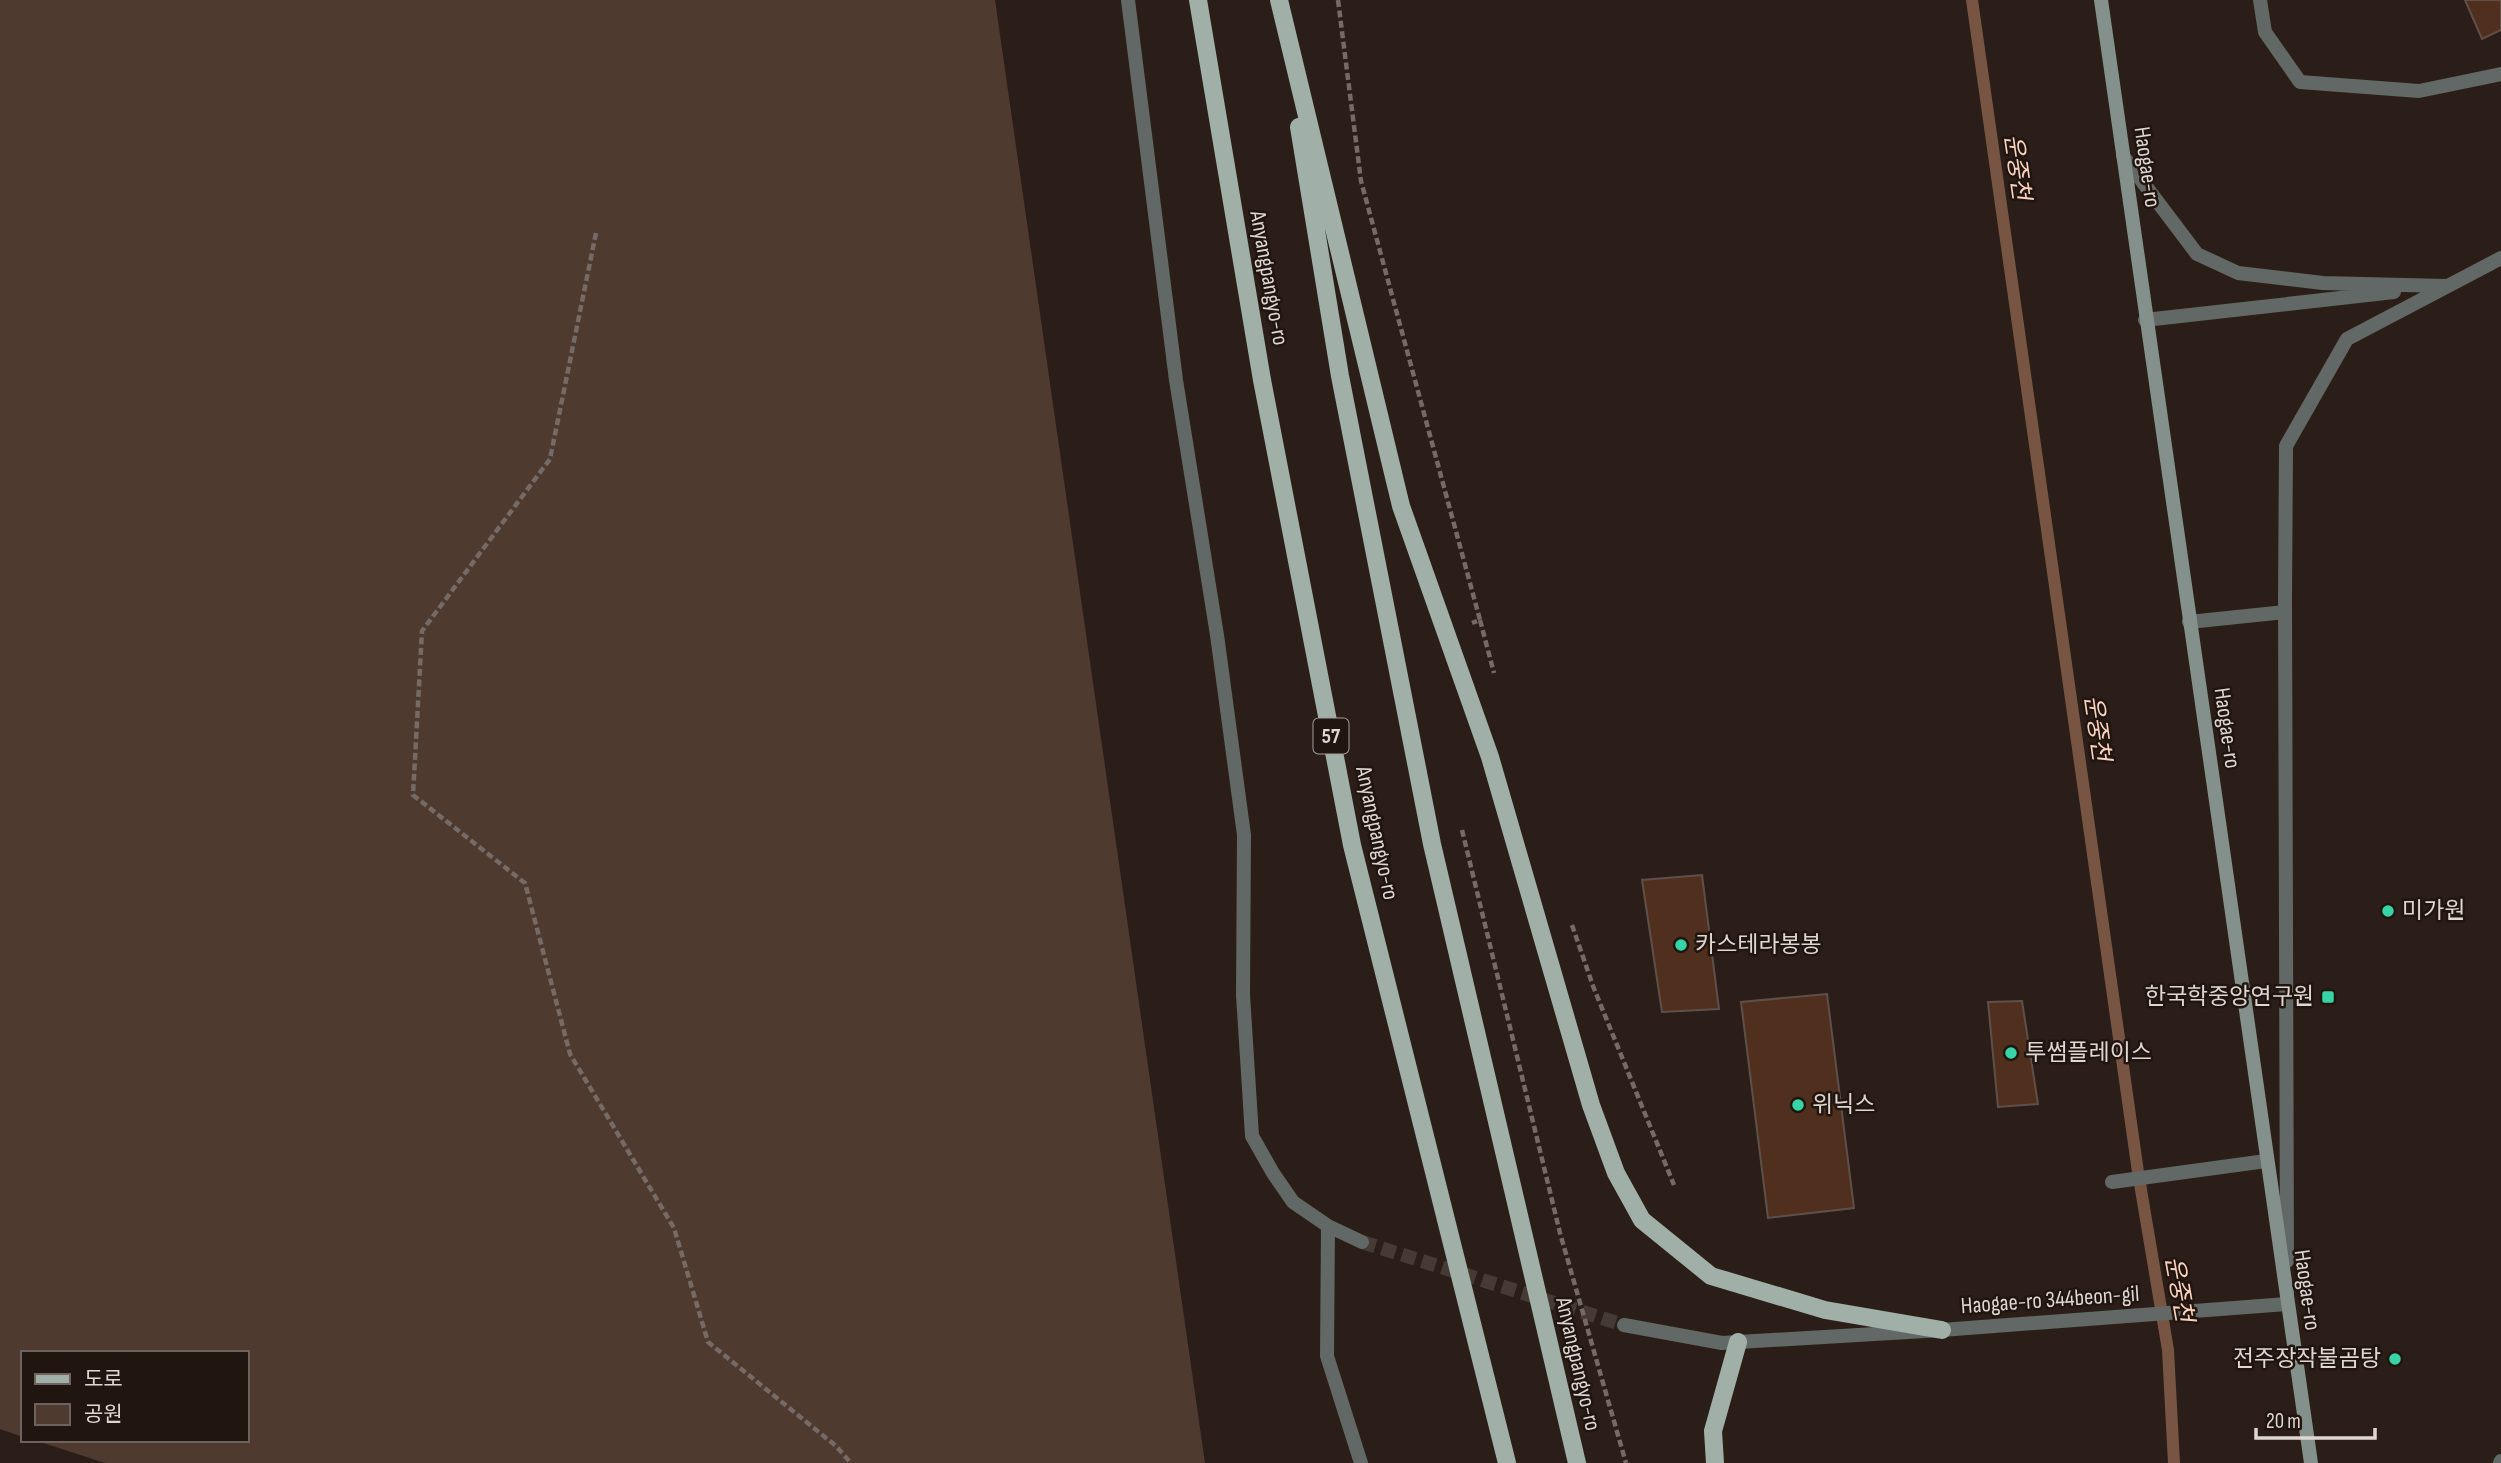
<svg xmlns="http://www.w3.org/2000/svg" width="2501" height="1463" viewBox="0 0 2501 1463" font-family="'Sofia Sans Condensed','Noto Sans KR',sans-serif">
  <rect width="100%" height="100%" fill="#2b1e18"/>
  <!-- green -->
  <path fill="#4f3a30" d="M 0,0 L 995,0 L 1205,1463 L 105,1463 L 34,1440 L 247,1440 L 247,1353 L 23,1353 L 23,1437 L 0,1429 Z"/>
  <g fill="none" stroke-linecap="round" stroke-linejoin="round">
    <!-- stream -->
    <path stroke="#785543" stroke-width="12" d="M 1972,0 L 2138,1172 L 2168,1350 L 2174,1463"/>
  </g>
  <!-- building -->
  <path fill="#502f1e" stroke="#5e5049" stroke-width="2" d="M 2465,0 L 2501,0 L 2501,30 L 2482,39 Z
    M 1702,875 L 1719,1009 L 1662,1012 L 1642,880 Z
    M 1827,994 L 1854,1208 L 1768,1218 L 1741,1002 Z
    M 2022,1001 L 2038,1104 L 1998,1107 L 1988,1002 Z"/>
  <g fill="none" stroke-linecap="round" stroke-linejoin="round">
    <!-- street-tunnel -->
    <path stroke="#463a34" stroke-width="14" stroke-dasharray="14 7" stroke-linecap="butt" d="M 1362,1242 L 1624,1325"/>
    <!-- path -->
    <path stroke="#756a65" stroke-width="4.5" stroke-dasharray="7 3.5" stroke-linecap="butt" d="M 1338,0 L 1361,181 L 1480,620 L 1472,623
      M 596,233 L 550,459 L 422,631 L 413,795 L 525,883 L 570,1054 L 674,1228 L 708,1342 L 836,1446 L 851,1463
      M 1480,620 L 1494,673
      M 1462,830 L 1560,1233 L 1626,1463
      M 1572,925 L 1593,986 L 1674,1185"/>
    <!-- street -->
    <path stroke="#616865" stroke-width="14" d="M 1128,0 L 1176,380 L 1217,635 L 1244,835 L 1243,995 L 1252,1136 L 1273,1173 L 1293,1202 L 1328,1226 L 1362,1242
      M 2260,0 L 2265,32 L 2300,82 L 2419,91 L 2501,74
      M 2123,156 L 2197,254 L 2238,273 L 2323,283 L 2446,286
      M 2145,320 L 2394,292
      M 2189,622 L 2285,612
      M 2112,1182 L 2266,1161
      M 1328,1226 L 1327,1356 L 1361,1463
      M 2287,1261 L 2285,599 L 2286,446 L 2347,339 L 2501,258
      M 1624,1325 L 1722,1343 L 1942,1330 L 2287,1304 L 2287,1292
      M 2500,1463 L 2501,1461"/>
    <!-- secondary -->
    <path stroke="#84908b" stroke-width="14" d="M 2101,0 L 2311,1463"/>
    <!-- primary -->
    <path stroke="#a0afa8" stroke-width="18" d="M 1198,0 L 1262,380 L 1352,845 L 1507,1463
      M 1279,0 L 1401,506 L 1490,757 L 1591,1105 L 1616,1173 L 1642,1220 L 1711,1276 L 1825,1310 L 1942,1330
      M 1299,127 L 1340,376 L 1432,844 L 1577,1463
      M 1715,1463 L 1713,1431 L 1738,1342"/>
  </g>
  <!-- markers -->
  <g fill="#37d4a6" stroke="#21150f" stroke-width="2.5">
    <circle cx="2388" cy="911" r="7"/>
    <circle cx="1681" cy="945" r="7"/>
    <rect x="2321" y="990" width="14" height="14" rx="3.5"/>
    <circle cx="2011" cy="1053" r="7"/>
    <circle cx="1798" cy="1105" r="7"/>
    <circle cx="2395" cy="1359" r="7"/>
  </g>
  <g text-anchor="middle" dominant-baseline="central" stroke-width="5" stroke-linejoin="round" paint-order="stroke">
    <!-- shield labels -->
    <rect fill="#21150f" stroke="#a69c98" stroke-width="2" x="1313.5" y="718.5" width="35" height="35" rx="5"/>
    <g font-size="21" font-weight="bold" fill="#dfd6d2">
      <text x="1331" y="736">57</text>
    </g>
    <!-- street labels -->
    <g font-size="23" fill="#dfd6d2" stroke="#21150f">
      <text transform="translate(2147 167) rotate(82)">Haogae-ro</text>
      <text transform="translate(1269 278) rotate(80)">Anyangpangyo-ro</text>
      <text transform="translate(2227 728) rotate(82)">Haogae-ro</text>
      <text transform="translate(1377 833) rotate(78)">Anyangpangyo-ro</text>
      <text transform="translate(2307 1290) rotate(82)">Haogae-ro</text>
      <text transform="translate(2050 1300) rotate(-4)">Haogae-ro 344beon-gil</text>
      <text transform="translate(1578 1364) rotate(77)">Anyangpangyo-ro</text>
    </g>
    <!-- poi labels -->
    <g font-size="23" fill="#dfd6d2" stroke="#21150f" text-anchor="start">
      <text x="2402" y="911">미가원</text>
      <text x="1695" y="945">카스테라봉봉</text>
      <text x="2314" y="997" text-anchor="end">한국학중앙연구원</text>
      <text x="2025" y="1053">투썸플레이스</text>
      <text x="1812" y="1105">위닉스</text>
      <text x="2381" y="1359" text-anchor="end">전주장작불곰탕</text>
    </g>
    <!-- water labels -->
    <g font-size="24" font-style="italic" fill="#f9d2bf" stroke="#21150f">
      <text transform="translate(2017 167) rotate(82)">운중천</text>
      <text transform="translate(2097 728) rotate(82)">운중천</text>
      <text transform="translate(2179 1289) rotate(80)">운중천</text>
    </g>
  </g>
  <!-- legend -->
  <rect x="21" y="1351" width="228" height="91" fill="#21150f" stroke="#6d625d" stroke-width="2"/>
  <rect x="35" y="1374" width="35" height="10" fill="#a0afa8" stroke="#6d625d" stroke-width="2"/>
  <text x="84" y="1386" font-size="21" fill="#dfd6d2">도로</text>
  <rect x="35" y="1404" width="35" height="21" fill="#4f3a30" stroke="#6d625d" stroke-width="2"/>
  <text x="84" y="1421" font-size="21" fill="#dfd6d2">공원</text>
  <!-- scale -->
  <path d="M2256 1428v10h119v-10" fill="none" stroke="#dfd6d2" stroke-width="3.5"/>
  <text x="2266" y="1428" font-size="21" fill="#dfd6d2" stroke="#21150f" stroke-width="5" paint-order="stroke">20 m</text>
</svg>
